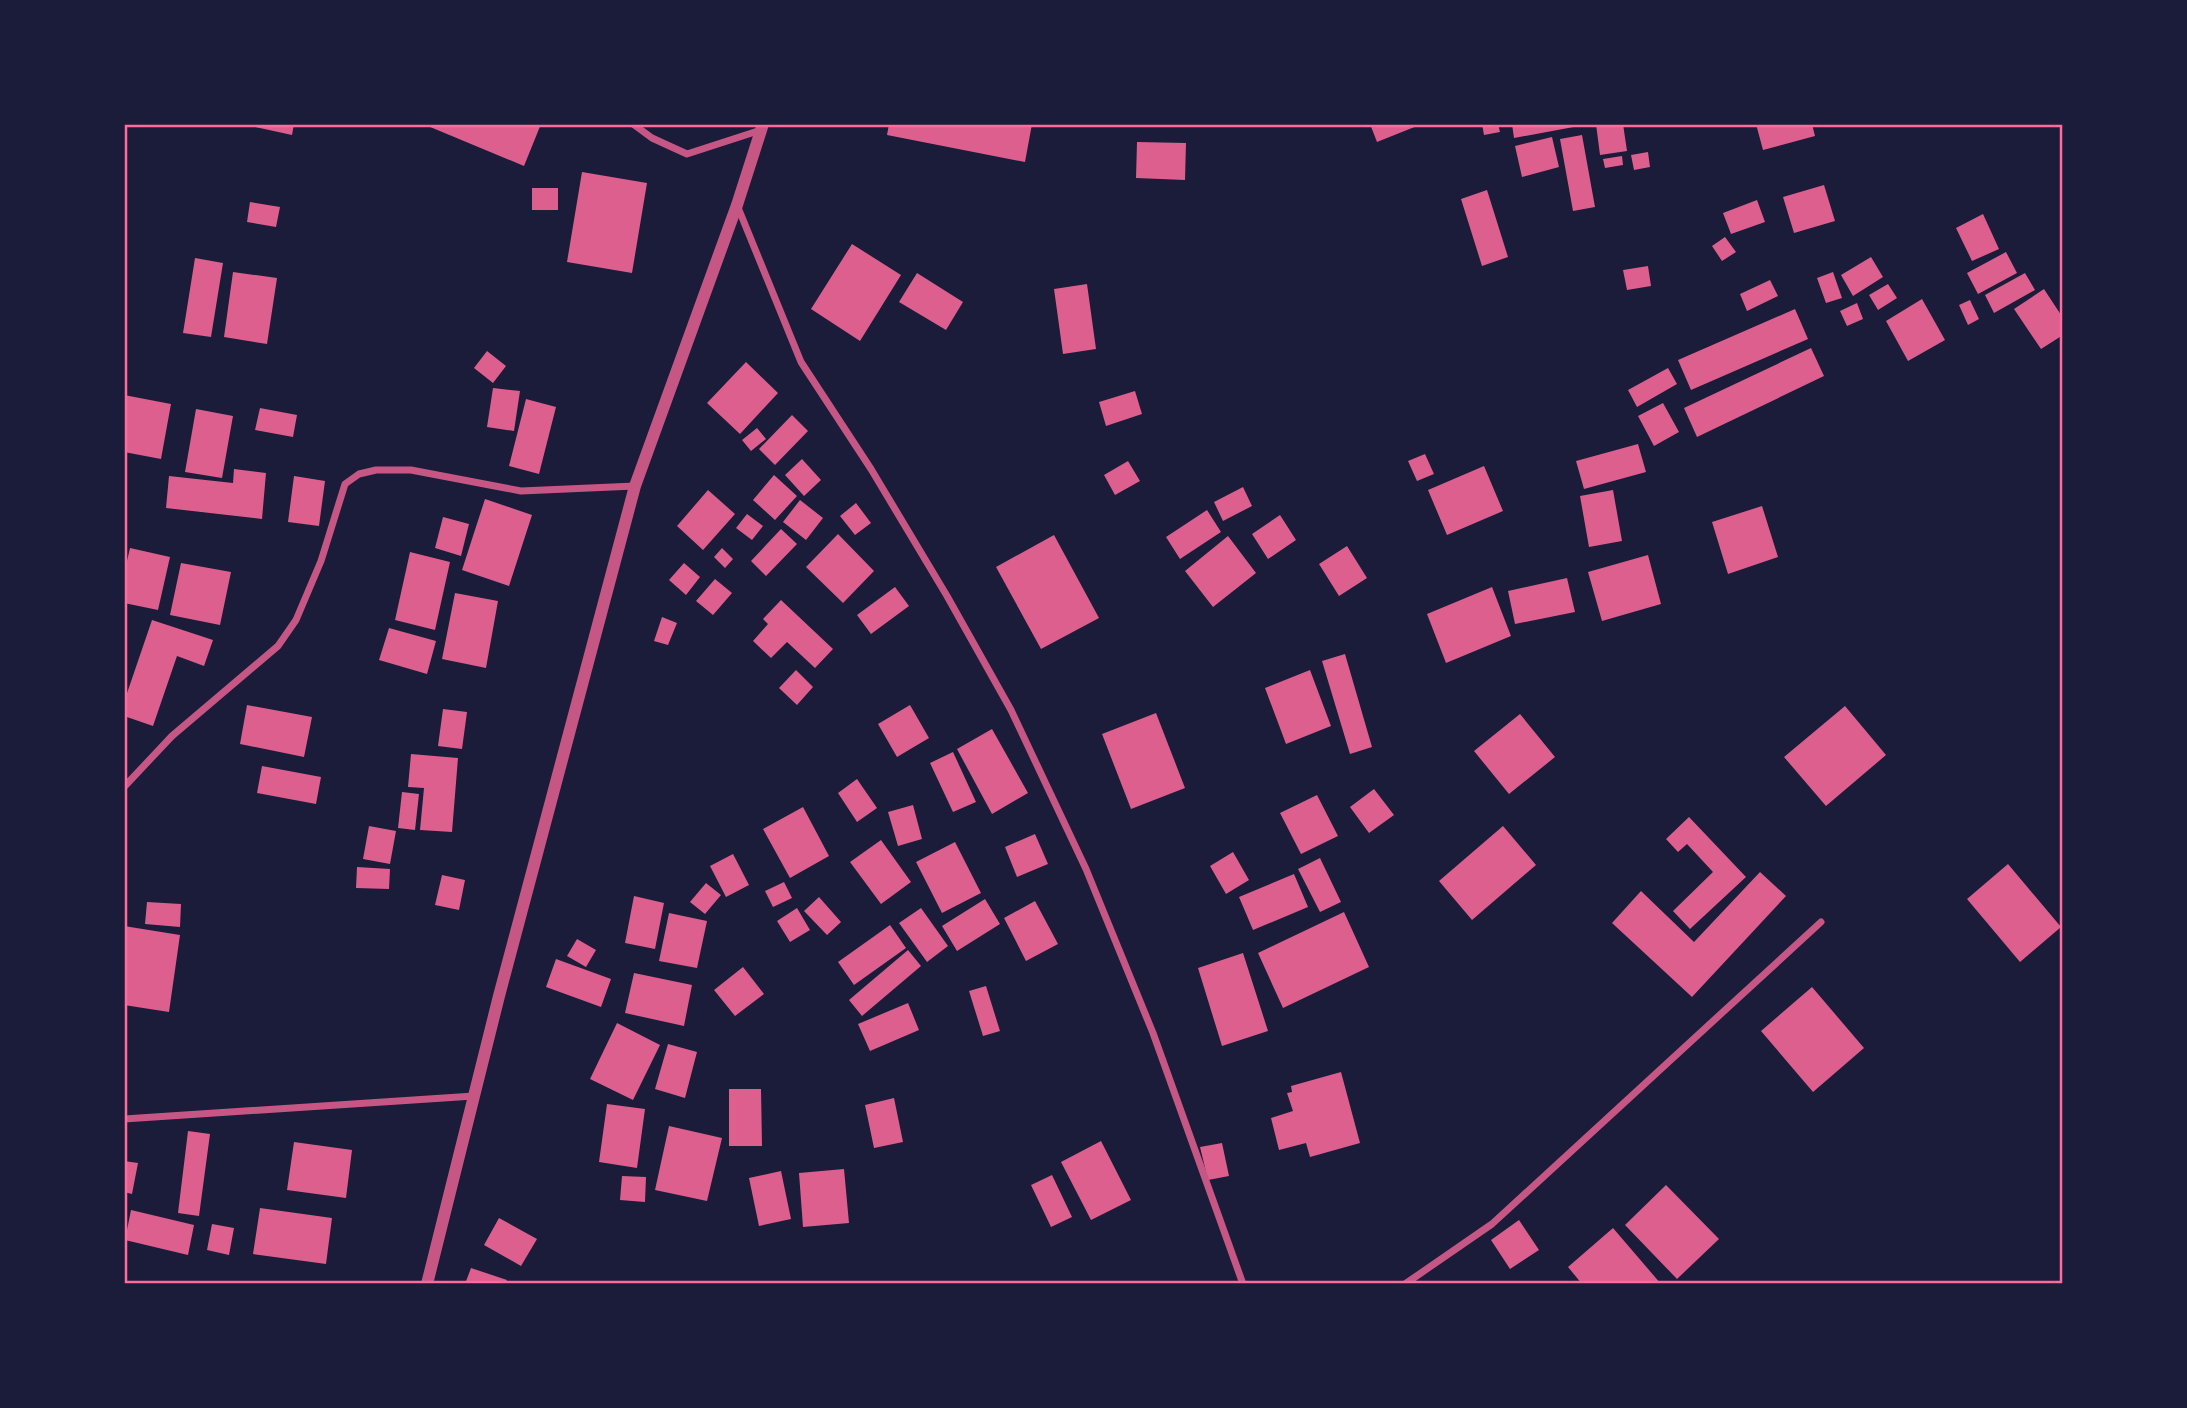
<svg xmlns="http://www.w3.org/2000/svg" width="2187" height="1408" viewBox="0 0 2187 1408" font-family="'Work Sans',sans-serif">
  <rect width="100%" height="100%" fill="#1b1b3a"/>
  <!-- building -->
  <path fill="#dd5f8e" d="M 242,124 L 294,124 L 292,135 Z
    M 423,124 L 541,124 L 524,166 Z
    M 889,124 L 1032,124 L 1025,162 L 887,135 Z
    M 1370,124 L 1422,124 L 1377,142 Z
    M 1482,124 L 1498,124 L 1500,132 L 1484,135 Z
    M 1512,124 L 1579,124 L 1579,126 L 1514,138 Z
    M 1596,124 L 1623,124 L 1627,151 L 1600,155 Z
    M 1756,124 L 1812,124 L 1815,136 L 1763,150 Z
    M 1582,135 L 1595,207 L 1573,211 L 1560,139 Z
    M 1552,137 L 1559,167 L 1522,177 L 1515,146 Z
    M 1137,142 L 1186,143 L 1185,180 L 1136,178 Z
    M 1648,152 L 1650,167 L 1634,170 L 1631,155 Z
    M 1622,156 L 1623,165 L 1605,168 L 1603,159 Z
    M 582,172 L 647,183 L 632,273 L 567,262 Z
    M 1824,185 L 1835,221 L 1794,233 L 1783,197 Z
    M 532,188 L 558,188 L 558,210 L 532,210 Z
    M 1487,190 L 1508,257 L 1482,266 L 1461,199 Z
    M 1757,200 L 1765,222 L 1731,234 L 1723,213 Z
    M 250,202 L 280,207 L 276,227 L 247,222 Z
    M 1983,214 L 1999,249 L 1972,261 L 1956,228 Z
    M 1725,237 L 1736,252 L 1722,261 L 1712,246 Z
    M 852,244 L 901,275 L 860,341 L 811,309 Z
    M 2006,252 L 2017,273 L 1978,294 L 1967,273 Z
    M 1871,257 L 1883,277 L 1853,296 L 1841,275 Z
    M 195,258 L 223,263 L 211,337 L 183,333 Z
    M 1648,266 L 1651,286 L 1627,290 L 1623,270 Z
    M 233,272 L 277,278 L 267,344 L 224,337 Z
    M 1833,272 L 1842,298 L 1826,303 L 1817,278 Z
    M 917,273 L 963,302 L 946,330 L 899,302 Z
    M 2025,273 L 2035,290 L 1994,313 L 1985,295 Z
    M 1770,280 L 1778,296 L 1747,311 L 1740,294 Z
    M 1087,284 L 1096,349 L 1063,354 L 1054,289 Z
    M 1888,284 L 1897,298 L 1878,310 L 1869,295 Z
    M 2044,289 L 2063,318 L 2063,335 L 2041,349 L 2014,309 Z
    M 1922,299 L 1945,340 L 1908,361 L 1886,321 Z
    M 1970,300 L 1979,319 L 1968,325 L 1959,305 Z
    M 1857,303 L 1863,319 L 1847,326 L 1840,311 Z
    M 1795,309 L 1808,339 L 1691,390 L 1678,360 Z
    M 1811,348 L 1824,376 L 1697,437 L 1684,408 Z
    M 487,351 L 506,366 L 493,383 L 474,368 Z
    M 746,362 L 778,393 L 740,434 L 707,403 Z
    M 1668,368 L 1677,384 L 1637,407 L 1628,390 Z
    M 493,388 L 520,391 L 514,431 L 487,427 Z
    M 1135,391 L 1142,414 L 1106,426 L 1099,402 Z
    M 124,395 L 171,404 L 161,459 L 124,452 Z
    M 526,399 L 556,407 L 539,474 L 509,466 Z
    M 1663,403 L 1679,432 L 1654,446 L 1638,416 Z
    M 260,408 L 297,415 L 293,437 L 255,430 Z
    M 196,409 L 233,416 L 222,478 L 185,472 Z
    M 792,415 L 808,431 L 775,465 L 759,449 Z
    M 757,428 L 766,439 L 751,451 L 742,440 Z
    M 1638,444 L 1646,472 L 1584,489 L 1576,461 Z
    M 1425,454 L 1434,474 L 1417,481 L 1408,461 Z
    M 802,459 L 821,480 L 804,496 L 785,475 Z
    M 1128,461 L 1140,481 L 1115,495 L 1104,475 Z
    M 1484,466 L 1503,511 L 1447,535 L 1428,490 Z
    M 234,469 L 266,473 L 262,519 L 166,508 L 169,476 L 233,483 Z
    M 774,475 L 797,496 L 775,520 L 753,500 Z
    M 294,476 L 325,481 L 319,526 L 288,522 Z
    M 1243,487 L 1252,506 L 1223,521 L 1214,502 Z
    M 708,490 L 735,514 L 703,550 L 677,526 Z
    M 1613,490 L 1622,541 L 1589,547 L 1580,496 Z
    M 485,499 L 532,515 L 509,586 L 462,570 Z
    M 800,500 L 823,518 L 806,540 L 783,522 Z
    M 856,503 L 871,523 L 855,535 L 840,516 Z
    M 1762,506 L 1778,557 L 1728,574 L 1712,522 Z
    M 1207,510 L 1221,532 L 1180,559 L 1166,537 Z
    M 747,514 L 763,526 L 752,540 L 736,528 Z
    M 1280,515 L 1296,540 L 1268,559 L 1252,534 Z
    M 443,517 L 469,524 L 461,556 L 435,548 Z
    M 781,529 L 797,544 L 766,576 L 751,561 Z
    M 838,534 L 874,571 L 843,603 L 806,567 Z
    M 1054,535 L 1099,618 L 1041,649 L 996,567 Z
    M 1228,536 L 1256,573 L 1213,607 L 1185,571 Z
    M 1347,546 L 1367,578 L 1339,596 L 1319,564 Z
    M 130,548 L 170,557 L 158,610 L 124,603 L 124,574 Z
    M 722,548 L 733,559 L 725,568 L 714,557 Z
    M 410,552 L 450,562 L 435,630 L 395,620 Z
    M 1648,555 L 1661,604 L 1602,621 L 1588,572 Z
    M 181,563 L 231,572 L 220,625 L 170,615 Z
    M 684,563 L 700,577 L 686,595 L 669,580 Z
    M 1567,578 L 1575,612 L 1515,624 L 1508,591 Z
    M 715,579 L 732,593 L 713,615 L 696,601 Z
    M 895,587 L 909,606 L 871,634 L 857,615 Z
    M 1492,587 L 1511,636 L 1446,663 L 1427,614 Z
    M 455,593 L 498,601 L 486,668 L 442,659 Z
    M 781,600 L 833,649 L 815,668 L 787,642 L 771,658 L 753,641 L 768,624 L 763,619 Z
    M 662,617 L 677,623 L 668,645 L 654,641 Z
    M 152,620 L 213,640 L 204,666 L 177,656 L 153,726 L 124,716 L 124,702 Z
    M 389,628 L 436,641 L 427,674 L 379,660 Z
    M 1345,654 L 1372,747 L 1350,754 L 1322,661 Z
    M 796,670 L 813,687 L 797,705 L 779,688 Z
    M 1310,670 L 1331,726 L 1286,744 L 1265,688 Z
    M 247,705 L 312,717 L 304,757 L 240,744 Z
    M 910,705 L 929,738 L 897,757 L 878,724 Z
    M 1845,706 L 1886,755 L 1826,806 L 1784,757 Z
    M 443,709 L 467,712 L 462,749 L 438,746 Z
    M 1156,713 L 1185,788 L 1131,809 L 1102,734 Z
    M 1520,714 L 1555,757 L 1509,794 L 1474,751 Z
    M 992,729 L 1028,793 L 992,814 L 957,749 Z
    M 953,752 L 976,802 L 953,812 L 930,763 Z
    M 411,754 L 458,758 L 452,832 L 420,830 L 424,788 L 408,787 Z
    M 262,766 L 321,777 L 316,804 L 257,793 Z
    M 857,779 L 877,808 L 857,822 L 838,793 Z
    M 1374,789 L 1394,815 L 1369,833 L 1350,807 Z
    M 402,792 L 419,794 L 415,830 L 398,828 Z
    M 1317,795 L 1338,836 L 1301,854 L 1280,813 Z
    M 913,805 L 922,839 L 898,846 L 888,812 Z
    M 803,807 L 829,856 L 790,878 L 763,829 Z
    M 1689,817 L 1746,877 L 1690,929 L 1673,911 L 1713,872 L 1687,844 L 1678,852 L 1666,839 Z
    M 369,826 L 396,831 L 390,864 L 363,859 Z
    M 1503,826 L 1536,865 L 1472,920 L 1439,881 Z
    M 1035,834 L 1048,864 L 1017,877 L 1005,847 Z
    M 881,840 L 911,882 L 881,904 L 850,862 Z
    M 955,842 L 981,893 L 942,913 L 916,862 Z
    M 1233,852 L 1249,880 L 1226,894 L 1210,866 Z
    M 733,854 L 749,885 L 726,897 L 710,866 Z
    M 1320,858 L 1341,902 L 1320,912 L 1298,869 Z
    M 2008,864 L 2061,927 L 2020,962 L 1967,899 Z
    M 357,867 L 390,869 L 389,889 L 356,888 Z
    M 1760,872 L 1786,896 L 1692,997 L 1612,923 L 1641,891 L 1694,942 Z
    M 1294,874 L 1308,907 L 1253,930 L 1239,897 Z
    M 442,875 L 465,880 L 459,910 L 435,905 Z
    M 784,882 L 792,898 L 773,907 L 765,891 Z
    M 706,883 L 721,895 L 705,914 L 690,902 Z
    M 634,896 L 664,903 L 655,949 L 625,943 Z
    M 819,897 L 841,922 L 827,935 L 804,911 Z
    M 985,899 L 1000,924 L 957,951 L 942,926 Z
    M 1035,901 L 1058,944 L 1026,961 L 1004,918 Z
    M 147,902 L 181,904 L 180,927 L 145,924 Z
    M 797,908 L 810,930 L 790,942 L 777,921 Z
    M 921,908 L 948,946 L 927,962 L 899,923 Z
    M 1344,912 L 1369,967 L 1283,1008 L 1258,953 Z
    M 669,913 L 707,921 L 697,968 L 659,961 Z
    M 890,925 L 906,948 L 854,985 L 838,962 Z
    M 124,926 L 180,935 L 169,1012 L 124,1005 Z
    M 577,939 L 596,950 L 586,967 L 567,956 Z
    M 908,950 L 921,966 L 862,1016 L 849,1000 Z
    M 1243,953 L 1268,1031 L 1222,1046 L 1198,968 Z
    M 556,959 L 611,979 L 601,1007 L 546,987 Z
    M 743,967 L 764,994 L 735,1016 L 714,990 Z
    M 634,973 L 692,985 L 684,1026 L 625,1013 Z
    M 986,986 L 1000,1031 L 983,1036 L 969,991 Z
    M 1812,987 L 1864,1048 L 1813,1092 L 1761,1031 Z
    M 908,1003 L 919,1030 L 870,1051 L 858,1024 Z
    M 617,1023 L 660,1045 L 633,1100 L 590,1079 Z
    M 668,1044 L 697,1052 L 685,1098 L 655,1089 Z
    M 1341,1072 L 1360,1143 L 1310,1157 L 1306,1143 L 1279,1150 L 1271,1118 L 1293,1111 L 1287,1093 L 1292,1092 L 1291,1086 Z
    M 729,1089 L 761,1089 L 762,1146 L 729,1146 Z
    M 894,1098 L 903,1142 L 874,1148 L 865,1105 Z
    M 607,1104 L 645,1109 L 637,1168 L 599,1162 Z
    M 669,1126 L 722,1138 L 707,1201 L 655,1190 Z
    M 188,1131 L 210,1134 L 199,1216 L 178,1213 Z
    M 1101,1141 L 1131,1200 L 1091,1220 L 1061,1162 Z
    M 294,1142 L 352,1150 L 346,1198 L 287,1190 Z
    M 1222,1143 L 1229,1176 L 1208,1180 L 1200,1147 Z
    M 124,1161 L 138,1163 L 132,1194 L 124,1192 Z
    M 844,1169 L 849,1223 L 803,1227 L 799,1173 Z
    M 781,1171 L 791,1219 L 759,1226 L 749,1178 Z
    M 1052,1175 L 1072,1217 L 1051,1227 L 1031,1185 Z
    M 622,1176 L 646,1177 L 645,1202 L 620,1200 Z
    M 1666,1185 L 1719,1239 L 1677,1279 L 1625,1225 Z
    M 260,1208 L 332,1218 L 326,1264 L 253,1254 Z
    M 131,1210 L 194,1225 L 188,1255 L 125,1240 Z
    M 499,1218 L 537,1239 L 521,1266 L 484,1245 Z
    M 1519,1220 L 1539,1250 L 1510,1269 L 1491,1240 Z
    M 212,1224 L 234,1228 L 229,1255 L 207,1250 Z
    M 1613,1228 L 1661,1284 L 1582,1284 L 1568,1267 Z
    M 471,1268 L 507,1280 L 505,1284 L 465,1284 Z"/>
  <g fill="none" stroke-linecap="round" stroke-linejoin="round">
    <!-- minor -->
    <path stroke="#c65784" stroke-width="7" d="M 633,124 L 652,138 L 687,154 L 761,130
      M 737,205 L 801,362 L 871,469 L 947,596 L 1011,710 L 1086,869 L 1153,1033 L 1243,1284
      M 124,787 L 172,736 L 278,646 L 296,620 L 321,561 L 345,484 L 359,474 L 376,470 L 411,470 L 521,491 L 635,486
      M 124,1119 L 474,1096
      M 1405,1284 L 1492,1224 L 1821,922"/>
    <!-- tertiary -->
    <path stroke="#c65784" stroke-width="12" d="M 427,1284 L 499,996 L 635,486 L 737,205 L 763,124"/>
  </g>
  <!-- border -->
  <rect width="2187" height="1408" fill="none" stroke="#1b1b3a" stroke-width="252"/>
  <rect x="126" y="126" width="1935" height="1156" fill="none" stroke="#ff6b9d" stroke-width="2.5"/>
</svg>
